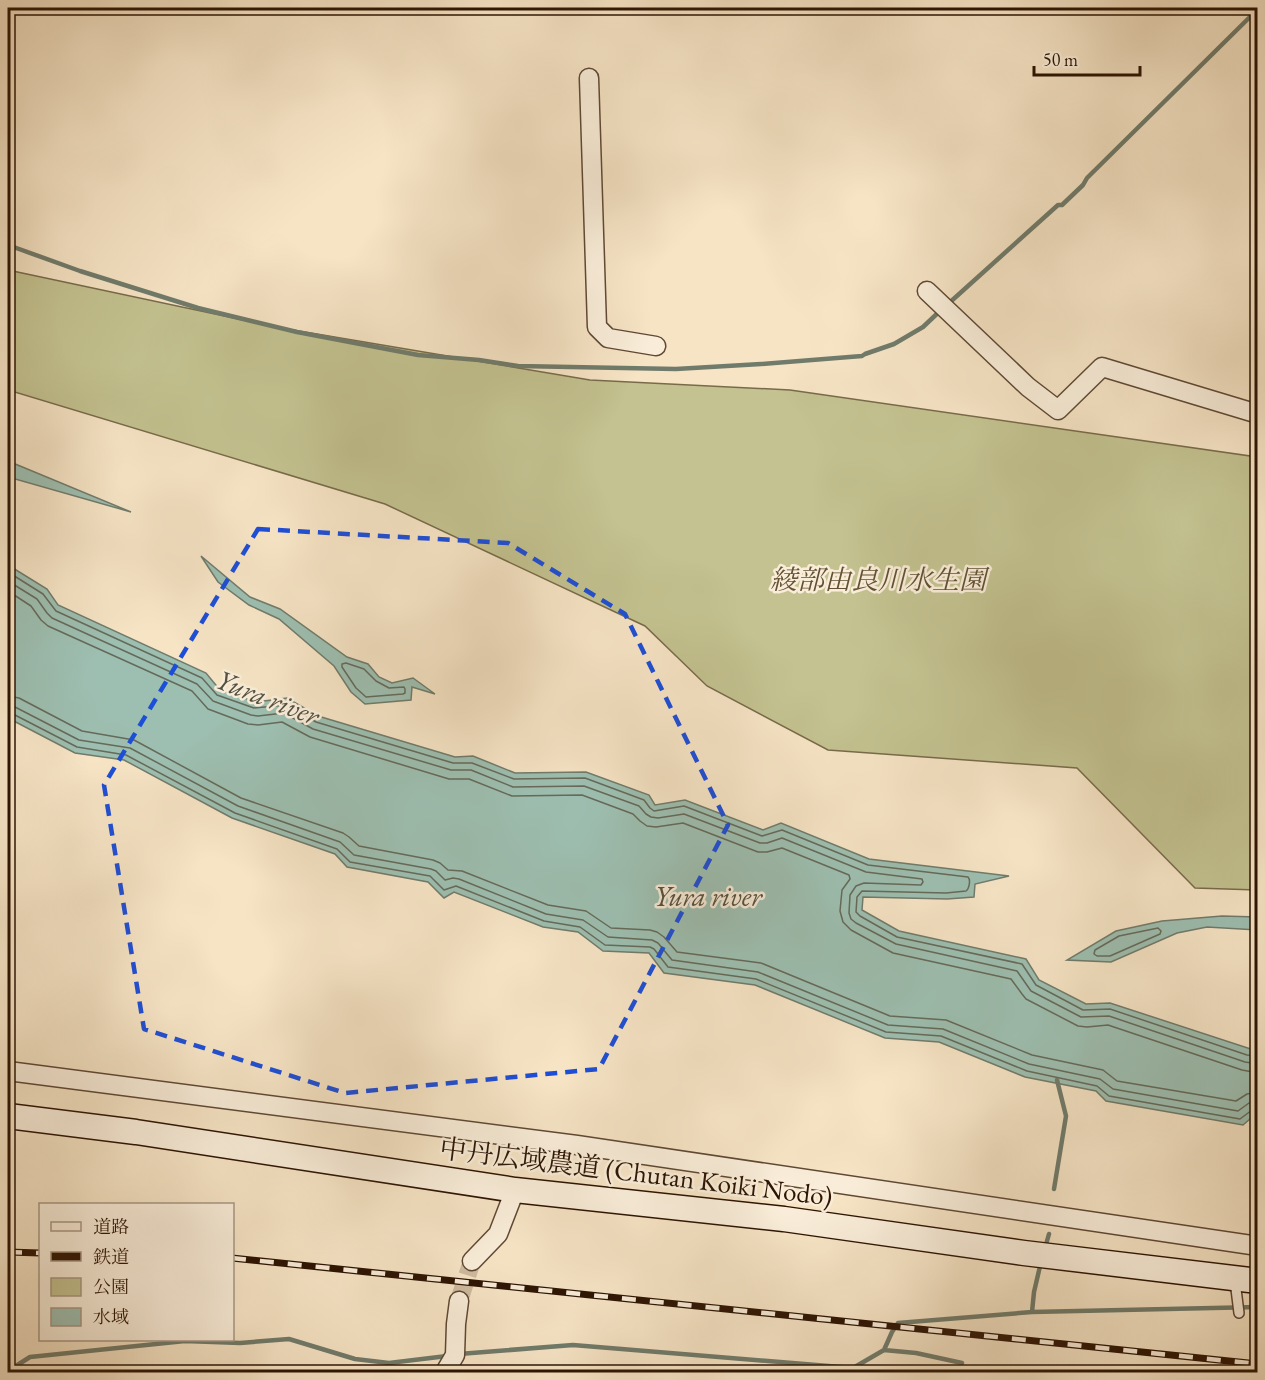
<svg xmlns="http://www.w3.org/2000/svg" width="1265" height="1380" viewBox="0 0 1265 1380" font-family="'EB Garamond','Noto Serif JP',serif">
  <rect width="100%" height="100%" fill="#f6e4c5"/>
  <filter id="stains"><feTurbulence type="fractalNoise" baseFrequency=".00333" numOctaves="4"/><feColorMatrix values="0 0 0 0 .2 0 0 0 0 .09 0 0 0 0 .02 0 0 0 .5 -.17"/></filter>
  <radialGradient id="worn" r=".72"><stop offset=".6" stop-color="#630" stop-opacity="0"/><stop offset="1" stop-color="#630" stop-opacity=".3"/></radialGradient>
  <!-- green -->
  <path fill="#c3c290" stroke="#786b4a" stroke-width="1.5" d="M 8,270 L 281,328 L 590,380 L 790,390 L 1257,457 L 1257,890 L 1195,888 L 1077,768 L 828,750 L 707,686 L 645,626 L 385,504 L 8,390 Z"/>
  <!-- water -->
  <path fill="#9dbfb1" stroke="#707b6b" stroke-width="1.5" d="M 8,461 L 131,512 L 8,477 Z
    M 201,556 L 250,597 L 280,609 L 347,657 L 368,664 L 379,677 L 392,683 L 413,678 L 435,694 L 412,687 L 411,700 L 365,704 L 351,692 L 334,666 L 279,619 L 249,605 L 218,582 Z
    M 8,565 L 47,589 L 58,605 L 206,673 L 220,690 L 256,702 L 287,698 L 318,716 L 455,757 L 473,756 L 515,773 L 586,772 L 649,795 L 655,805 L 685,800 L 763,830 L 781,823 L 869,859 L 1009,876 L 975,884 L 974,897 L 947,899 L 863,897 L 862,910 L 899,931 L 1026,959 L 1039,980 L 1086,1004 L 1110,1003 L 1257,1051 L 1257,1113 L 1243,1125 L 1106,1101 L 1096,1091 L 1025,1077 L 939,1042 L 885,1038 L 755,985 L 664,973 L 649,953 L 603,951 L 578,932 L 543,927 L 454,892 L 444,898 L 428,882 L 347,867 L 335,854 L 232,818 L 124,760 L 75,753 L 8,718 Z
    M 1222,916 L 1257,917 L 1257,930 L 1207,927 L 1177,933 L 1111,962 L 1067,960 L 1116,931 L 1162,921 Z"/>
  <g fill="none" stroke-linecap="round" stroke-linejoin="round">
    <!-- shore -->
    <path stroke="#656a5a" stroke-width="1.5" d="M 8,572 L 43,594 L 56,611 L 202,678 L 217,695 L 254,708 L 286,705 L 316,722 L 453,763 L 472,763 L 514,779 L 585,778 L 644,800 L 650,808 L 654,811 L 684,806 L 762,836 L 782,830 L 868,865 L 968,877 C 971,880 969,889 966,891 L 946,893 L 862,891 L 857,897 L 856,912 L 860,916 L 897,937 L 1022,964 L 1036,985 L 1083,1010 L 1110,1009 L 1247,1055 L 1258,1056
      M 8,581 L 37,599 L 47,613 L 52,618 L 197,684 L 213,701 L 251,715 L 258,716 L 284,713 L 313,729 L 451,770 L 471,770 L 513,787 L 584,786 L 639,806 L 646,814 L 651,817 L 658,818 L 684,814 L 760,843 L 767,843 L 782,838 L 866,872 L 922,879 L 923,882 L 921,885 L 864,883 L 856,886 L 850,895 L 849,913 L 851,919 L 856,923 L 896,944 L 1017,971 L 1031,991 L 1081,1017 L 1109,1016 L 1245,1062 L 1258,1064
      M 8,591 L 31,606 L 41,620 L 48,626 L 192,691 L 208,709 L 248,724 L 258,725 L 282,722 L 310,737 L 449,779 L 469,779 L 512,796 L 582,795 L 633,814 L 640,821 L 647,826 L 656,827 L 683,823 L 758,852 L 767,852 L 782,848 L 849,875 L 850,879 L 842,890 L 840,911 L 843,922 L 851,930 L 893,953 L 1011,979 L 1022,994 L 1026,999 L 1078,1026 L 1087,1027 L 1108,1025 L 1242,1070 L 1258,1073
      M 346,663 L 364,669 L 376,681 L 389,688 L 404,687 L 405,689 L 405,693 L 403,694 L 366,697 L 356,688 L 342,667 L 342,664 Z
      M 8,696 L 19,698 L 82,731 L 134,740 L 241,798 L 343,833 L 349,837 L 359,846 L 433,860 L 440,863 L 448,870 L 462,871 L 548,905 L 586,911 L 611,928 L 650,930 L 657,932 L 664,937 L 677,952 L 761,963 L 890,1016 L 946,1020 L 1032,1055 L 1103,1070 L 1117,1081 L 1236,1101 L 1247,1094 L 1258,1092
      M 8,705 L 15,707 L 79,740 L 130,748 L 238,806 L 340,842 L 354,855 L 431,869 L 436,871 L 445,880 L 453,878 L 459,879 L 546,914 L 583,920 L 608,937 L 652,940 L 658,943 L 672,960 L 758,972 L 888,1025 L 943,1029 L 1029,1064 L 1100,1079 L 1113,1089 L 1238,1111 L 1249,1103 L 1258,1101
      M 8,713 L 13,714 L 77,747 L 126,755 L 235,813 L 337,849 L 350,862 L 430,876 L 444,890 L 456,886 L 544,921 L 580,927 L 605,945 L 650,947 L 654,949 L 668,967 L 756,979 L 886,1032 L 941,1036 L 1027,1071 L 1097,1086 L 1109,1096 L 1240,1119 L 1252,1110 L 1258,1109
      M 1158,928 L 1161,931 L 1160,934 L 1110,956 L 1097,956 L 1094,954 L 1095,950 L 1119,936 Z"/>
    <!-- stream -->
    <path stroke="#707b6b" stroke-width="4.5" d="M 8,245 L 80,271 L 198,308 L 297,332 L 418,355 L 479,360 L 518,366 L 676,369 L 761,364 L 862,356 L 865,354 L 894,344 L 923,327 L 942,309
      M 948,304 L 1058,205 L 1062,205 L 1083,185 L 1087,178 L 1258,9
      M 1054,1189 L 1066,1116 L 1057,1080
      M 1045,1248 L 1049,1234
      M 1032,1312 L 1034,1292 L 1041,1262
      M 884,1350 L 916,1353 L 962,1363
      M 459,1354 L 573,1345 L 853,1368 L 884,1350 L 892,1332 L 898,1323 L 1032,1312 L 1258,1307
      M 8,1371 L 30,1357 L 185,1341 L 240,1343 L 289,1339 L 355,1359 L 389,1363 L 447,1356"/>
    <!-- street-tunnel -->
    <path stroke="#ceba9e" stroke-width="18" stroke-dasharray="18 9" stroke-linecap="butt" d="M 459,1301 L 472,1261"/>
    <!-- lane casing -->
    <g stroke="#5f4834" stroke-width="12">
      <path id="lane" d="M 1235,1281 L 1239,1313"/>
    </g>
    <!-- street casing -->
    <g stroke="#5f4834" stroke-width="21">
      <path id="street" d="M 589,78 L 597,327 L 608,338 L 656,346
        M 927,291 L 1028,387 L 1058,410 L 1102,367 L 1258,414
        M 8,1071 L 577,1145 L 1258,1246
        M 472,1261 L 498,1234 L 515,1190
        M 445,1372 L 455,1355 L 456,1324 L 459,1301"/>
    </g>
    <!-- secondary casing -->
    <g stroke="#2d1403" stroke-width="27">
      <path id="secondary" d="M 8,1116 L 136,1132 L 515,1190 L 784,1219 L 1024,1253 L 1258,1281"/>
    </g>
    <!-- lane -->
    <use href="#lane" stroke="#f9edd9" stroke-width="9"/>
    <!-- street -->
    <use href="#street" stroke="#f9edd9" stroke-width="18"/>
    <!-- secondary -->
    <use href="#secondary" stroke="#f9edd9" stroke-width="24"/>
    <!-- rail casing -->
    <g stroke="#2d1403" stroke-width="7">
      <path id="rail" d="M 8,1252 L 40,1253
        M 232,1258 L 1258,1364"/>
    </g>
    <!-- rail -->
    <use href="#rail" stroke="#f9edd9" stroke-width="4.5" stroke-dasharray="14" stroke-linecap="butt"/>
  </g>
  <!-- marked area -->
  <path fill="none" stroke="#1d4ed8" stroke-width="4.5" stroke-dasharray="12 8" stroke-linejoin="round" d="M 258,529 L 508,543 L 625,614 L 728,825 L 599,1069 L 345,1093 L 144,1029 L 104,785 Z"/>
  <g text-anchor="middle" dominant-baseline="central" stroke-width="5" stroke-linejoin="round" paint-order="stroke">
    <!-- park labels -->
    <g font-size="27" font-style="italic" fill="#625134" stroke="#f9edd9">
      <text x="878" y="579">綾部由良川水生園</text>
    </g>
    <!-- street labels -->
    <g font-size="27" fill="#2d1403" stroke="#f9edd9">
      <text transform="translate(636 1172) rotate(7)">中丹広域農道 (Chutan Koiki Nodo)</text>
    </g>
    <!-- water labels -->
    <g font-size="28" font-style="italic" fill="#545040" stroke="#f9edd9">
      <text transform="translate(268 697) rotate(21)">Yura river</text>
      <text x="708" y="896">Yura river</text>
    </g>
  </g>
  <!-- margin -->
  <rect width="1265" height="1380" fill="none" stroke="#f6e4c5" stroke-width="30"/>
  <rect x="9" y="9" width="1247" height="1362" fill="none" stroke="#2d1403" stroke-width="3"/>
  <rect x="15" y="15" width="1235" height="1350" fill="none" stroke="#2d1403" stroke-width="1.5"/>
  <!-- legend -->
  <rect x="39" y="1203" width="195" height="138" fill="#f9edd9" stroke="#a79683" stroke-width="1.5"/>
  <rect x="51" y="1222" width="30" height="9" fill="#f9edd9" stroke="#a79683" stroke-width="1.5"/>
  <text x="93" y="1233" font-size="18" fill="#2d1403">道路</text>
  <rect x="51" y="1252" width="30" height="9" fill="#2d1403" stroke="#a79683" stroke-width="1.5"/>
  <text x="93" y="1263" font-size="18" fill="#2d1403">鉄道</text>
  <rect x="51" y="1278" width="30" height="18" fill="#c3c290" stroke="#a79683" stroke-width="1.5"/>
  <text x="93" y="1293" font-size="18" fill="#2d1403">公園</text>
  <rect x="51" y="1308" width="30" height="18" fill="#9dbfb1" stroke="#a79683" stroke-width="1.5"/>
  <text x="93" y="1323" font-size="18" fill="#2d1403">水域</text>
  <!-- scale -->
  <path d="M1034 66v9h106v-9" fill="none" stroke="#2d1403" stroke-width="3"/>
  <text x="1043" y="66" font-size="18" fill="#2d1403" stroke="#f9edd9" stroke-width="4.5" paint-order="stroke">50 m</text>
  <rect width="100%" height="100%" filter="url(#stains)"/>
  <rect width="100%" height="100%" fill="url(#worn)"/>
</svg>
